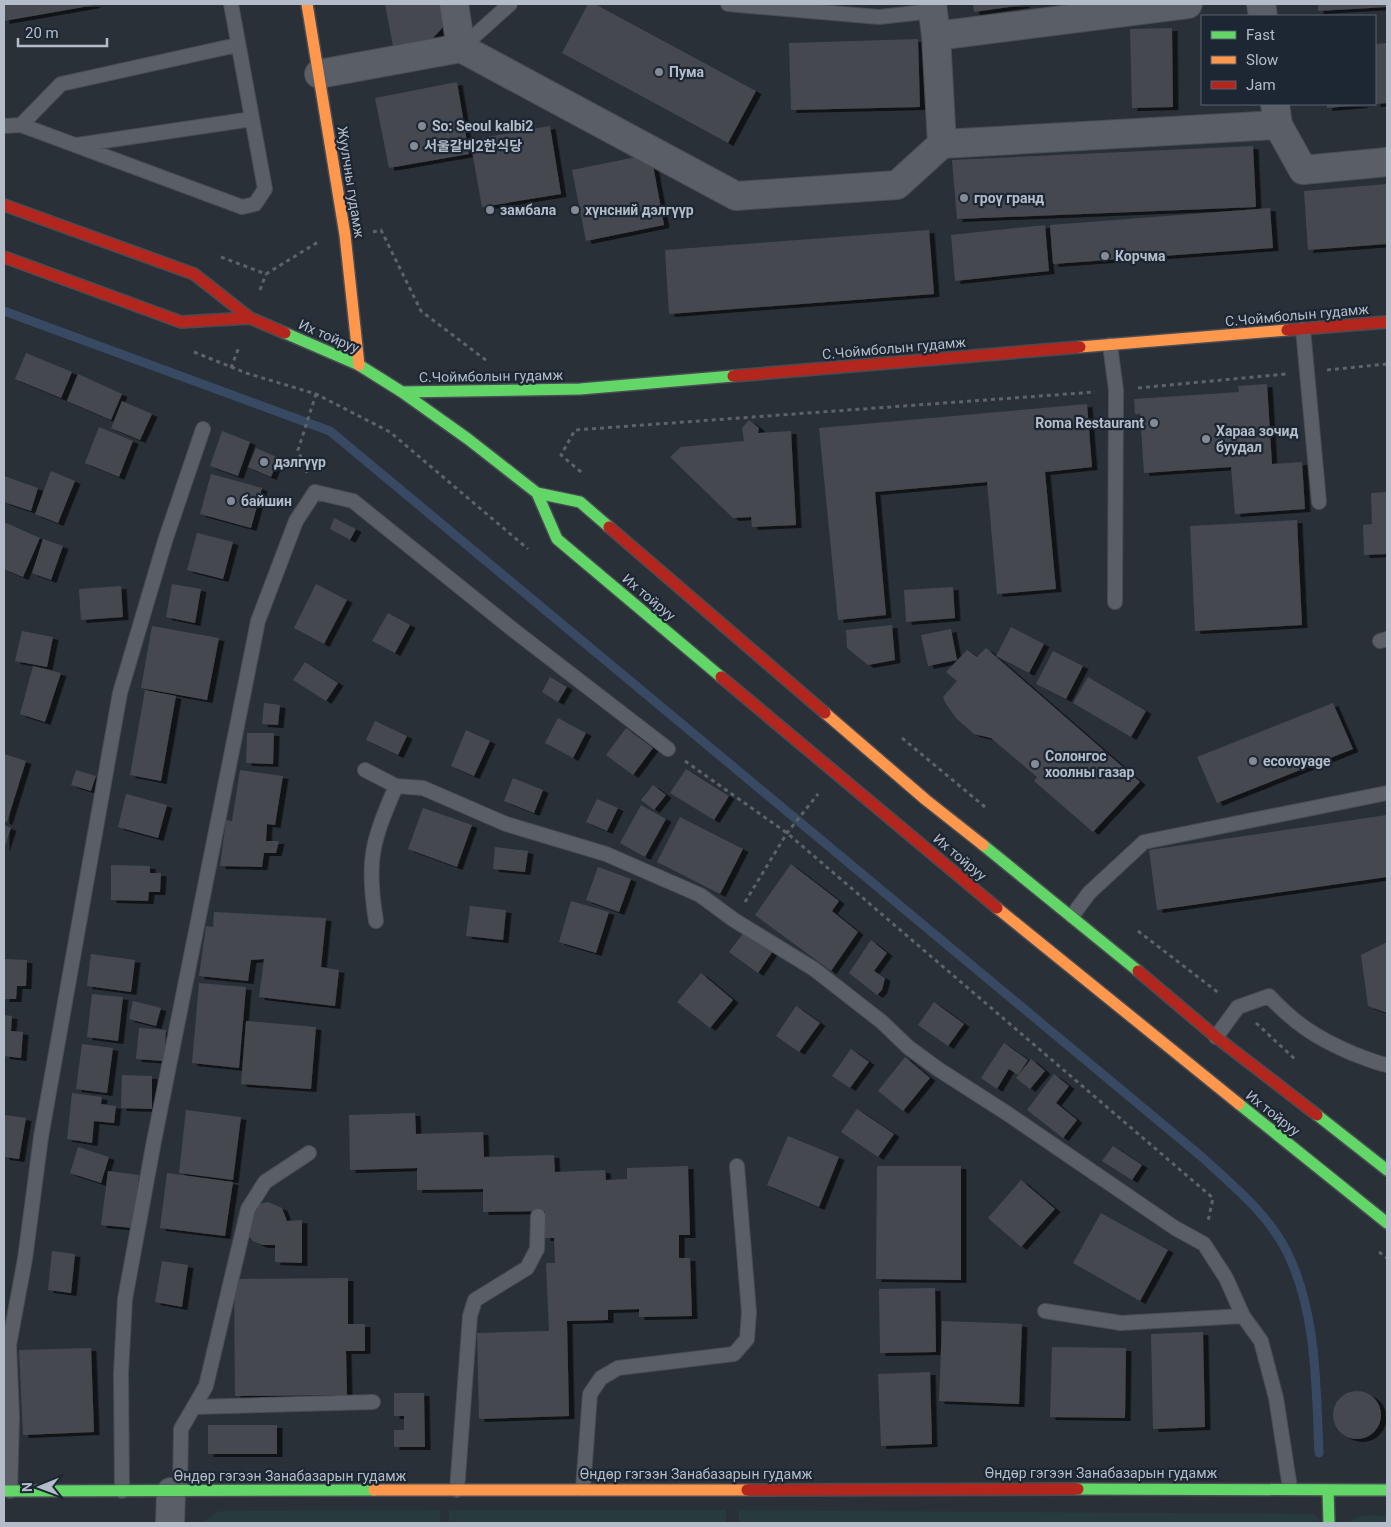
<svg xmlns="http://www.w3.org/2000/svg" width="1391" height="1527" viewBox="0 0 1391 1527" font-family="Roboto,'Noto Sans KR',sans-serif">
  <defs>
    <filter id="shadow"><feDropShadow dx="5.5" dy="3" stdDeviation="0" flood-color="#0009"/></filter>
  </defs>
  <rect width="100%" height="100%" fill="#2a3038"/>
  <!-- green -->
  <path fill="#273a3e" d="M 440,1510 L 440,1523 L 202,1523 L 218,1512 L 223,1511 Z
    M 449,1510 L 726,1510 L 726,1523 L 449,1523 Z
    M 739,1510 L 1312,1514 L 1319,1518 L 1319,1523 L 739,1523 Z
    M 1387,1516 L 1387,1523 L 1349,1523 C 1356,1513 1376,1516 1387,1516 Z"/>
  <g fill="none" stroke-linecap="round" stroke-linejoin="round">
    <!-- stream -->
    <path stroke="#384963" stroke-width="9" d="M 4,311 L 330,431 L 1202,1157 C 1232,1185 1267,1213 1286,1250 C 1317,1311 1316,1386 1319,1453"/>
  </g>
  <!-- building -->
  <path fill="#444950" filter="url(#shadow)" d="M 4,4 L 95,4 L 95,5 L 4,21 Z
    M 385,4 L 442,4 L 446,24 L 431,40 L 393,46 Z
    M 588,4 L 595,4 L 756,91 L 728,143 L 562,53 Z
    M 973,4 L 1024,4 L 1024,5 L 974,12 Z
    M 1318,4 L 1387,4 L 1387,7 L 1318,11 Z
    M 1172,28 L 1173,107 L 1132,108 L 1130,29 Z
    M 918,39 L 920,107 L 791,110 L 789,43 Z
    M 1387,43 L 1387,103 L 1375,104 L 1375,44 Z
    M 457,82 L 469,154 L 389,168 L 375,98 Z
    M 1327,104 L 1362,104 L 1362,105 L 1327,108 Z
    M 550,126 L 561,194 L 482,207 L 470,140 Z
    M 1253,146 L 1256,207 L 957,219 L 952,160 Z
    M 651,154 L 664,225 L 586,241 L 572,170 Z
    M 1387,184 L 1387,244 L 1308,250 L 1304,191 Z
    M 1270,208 L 1273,248 L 1053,264 L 1050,225 Z
    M 1045,225 L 1049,271 L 955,281 L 951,235 Z
    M 929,230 L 934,294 L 669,314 L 665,250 Z
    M 26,353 L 72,372 L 61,398 L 15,379 Z
    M 78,374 L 122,394 L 111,420 L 67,401 Z
    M 1267,384 L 1272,464 L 1302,462 L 1305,509 L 1235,514 L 1231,467 L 1144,473 L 1140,414 L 1135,414 L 1134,399 L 1239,392 L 1238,386 Z
    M 122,401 L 152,414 L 140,440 L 111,428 Z
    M 1087,404 L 1092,467 L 1045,472 L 1056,589 L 997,594 L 987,482 L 875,492 L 886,615 L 838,620 L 819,428 Z
    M 749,420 L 759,428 L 758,433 L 791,431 L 796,525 L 752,527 L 751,517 L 733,518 L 670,457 L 681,447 L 744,441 L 742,428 Z
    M 99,427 L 133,441 L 119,477 L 85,463 Z
    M 222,431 L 250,442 L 238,476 L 210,466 Z
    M 256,448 L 279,458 L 271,477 L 248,467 Z
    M 51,471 L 75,481 L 58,523 L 35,514 Z
    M 211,474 L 262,488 L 251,528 L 200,514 Z
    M 4,476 L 38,488 L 31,511 L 4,502 Z
    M 1387,492 L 1387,554 L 1364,555 L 1363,525 L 1372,524 L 1371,493 Z
    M 334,518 L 356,529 L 350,540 L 330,529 Z
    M 1297,520 L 1302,625 L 1195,631 L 1190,526 Z
    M 4,522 L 40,538 L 23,577 L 4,569 Z
    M 197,533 L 233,542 L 223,579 L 187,570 Z
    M 43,539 L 63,546 L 51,580 L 32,573 Z
    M 172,584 L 201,589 L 195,623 L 166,617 Z
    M 316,584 L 347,600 L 324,644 L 294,628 Z
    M 121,586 L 123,617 L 81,620 L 79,589 Z
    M 953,587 L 955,618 L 906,622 L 904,590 Z
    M 388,613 L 410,625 L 395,653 L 372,641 Z
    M 892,625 L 895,660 L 868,665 L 847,648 L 846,630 Z
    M 152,626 L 219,638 L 207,700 L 141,688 Z
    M 1011,627 L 1044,644 L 1029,673 L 996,656 Z
    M 951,629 L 957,660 L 928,666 L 921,635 Z
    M 22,631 L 53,637 L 47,667 L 15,661 Z
    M 986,648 L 1140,782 L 1093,832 L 1034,781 L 1037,777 L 991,738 L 974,734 L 956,718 L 946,704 L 943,697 L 957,681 L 946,672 L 967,650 L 977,657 Z
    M 1053,651 L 1083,666 L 1066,699 L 1036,684 Z
    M 305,662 L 338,683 L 326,701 L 293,680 Z
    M 33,666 L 61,673 L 45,722 L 20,714 Z
    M 550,677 L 567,687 L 558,702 L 542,692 Z
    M 1088,677 L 1146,711 L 1131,737 L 1073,703 Z
    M 145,690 L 176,696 L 161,781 L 130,775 Z
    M 264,703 L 280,705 L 278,725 L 262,724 Z
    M 1333,703 L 1353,749 L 1217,803 L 1197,757 Z
    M 558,718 L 586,733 L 573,758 L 545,743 Z
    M 375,721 L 407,736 L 398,755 L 366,740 Z
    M 626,728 L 653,748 L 633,775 L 606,755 Z
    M 466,730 L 490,741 L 474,776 L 451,766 Z
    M 247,733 L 274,733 L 273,764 L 246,763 Z
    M 4,754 L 26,761 L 7,822 L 4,821 Z
    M 686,769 L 729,796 L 714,820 L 670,793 Z
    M 76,770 L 96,776 L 91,791 L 71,785 Z
    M 240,770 L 283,776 L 275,825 L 267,824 L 266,841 L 279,841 L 276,853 L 264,853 L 262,867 L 220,866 L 226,820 L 232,821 Z
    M 513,778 L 543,790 L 534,813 L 504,801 Z
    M 653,785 L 666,795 L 654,810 L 641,800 Z
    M 126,794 L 167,805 L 158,838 L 118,827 Z
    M 597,799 L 618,808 L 607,831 L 586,822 Z
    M 641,805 L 666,819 L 645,857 L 620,843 Z
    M 423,808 L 472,825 L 457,867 L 408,849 Z
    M 1387,815 L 1387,877 L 1157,910 L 1149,850 Z
    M 680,817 L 743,849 L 720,894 L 657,862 Z
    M 4,825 L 11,828 L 4,849 Z
    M 495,847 L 528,851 L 525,872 L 493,869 Z
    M 791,864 L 839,901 L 832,911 L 858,932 L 831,971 L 755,915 Z
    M 111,865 L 150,866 L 150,873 L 161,873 L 160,892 L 149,892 L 148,901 L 111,900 Z
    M 598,867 L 631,879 L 619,912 L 586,900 Z
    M 571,901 L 609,912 L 596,953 L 559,942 Z
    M 470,906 L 506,910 L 503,940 L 466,936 Z
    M 214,912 L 326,918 L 321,967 L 339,970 L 335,1006 L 259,997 L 264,959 L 251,960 L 248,981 L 199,976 L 206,926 L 213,927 Z
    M 745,931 L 773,951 L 758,973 L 729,952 Z
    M 871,940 L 887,953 L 874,971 L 885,978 L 882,990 L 877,995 L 849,973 Z
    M 1387,942 L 1387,1013 L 1368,1006 L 1361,955 Z
    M 91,954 L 135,960 L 131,992 L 87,986 Z
    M 4,959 L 27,960 L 26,986 L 17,986 L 16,999 L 4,999 Z
    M 701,973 L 733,1000 L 710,1028 L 677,1002 Z
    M 199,983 L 246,987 L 239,1068 L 192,1063 Z
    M 92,994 L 123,997 L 118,1041 L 87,1037 Z
    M 133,1001 L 161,1008 L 156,1026 L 129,1019 Z
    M 934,1002 L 964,1024 L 948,1046 L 918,1025 Z
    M 796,1006 L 820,1023 L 799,1052 L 776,1036 Z
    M 4,1015 L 12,1016 L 11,1031 L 23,1032 L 21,1058 L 4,1056 Z
    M 246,1021 L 316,1027 L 311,1089 L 241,1084 Z
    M 139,1028 L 166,1030 L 164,1061 L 136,1059 Z
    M 1004,1043 L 1028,1060 L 1018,1075 L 1009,1069 L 997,1089 L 981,1078 Z
    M 82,1044 L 113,1048 L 107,1093 L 76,1089 Z
    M 851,1049 L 869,1062 L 850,1088 L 832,1076 Z
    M 905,1057 L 930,1078 L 903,1111 L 878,1091 Z
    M 1031,1059 L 1045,1071 L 1030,1089 L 1016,1078 Z
    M 1054,1074 L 1069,1086 L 1056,1103 L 1077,1120 L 1063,1138 L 1027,1110 Z
    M 122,1075 L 152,1076 L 152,1109 L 121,1108 Z
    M 72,1093 L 102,1097 L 101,1104 L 116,1106 L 114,1123 L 94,1121 L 92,1143 L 67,1139 Z
    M 857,1109 L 894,1134 L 878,1157 L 841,1132 Z
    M 186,1110 L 241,1117 L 233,1180 L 179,1173 Z
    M 415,1113 L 416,1134 L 483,1132 L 484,1157 L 554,1155 L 555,1172 L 605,1170 L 606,1180 L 627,1179 L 627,1168 L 688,1166 L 690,1235 L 679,1235 L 679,1258 L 690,1258 L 692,1316 L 639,1317 L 639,1309 L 608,1310 L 608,1320 L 567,1321 L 569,1416 L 479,1419 L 477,1333 L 549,1331 L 546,1263 L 555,1263 L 554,1238 L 545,1238 L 545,1211 L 483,1212 L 483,1189 L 417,1190 L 417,1168 L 350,1170 L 349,1115 Z
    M 4,1115 L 26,1118 L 19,1159 L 4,1157 Z
    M 788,1136 L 839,1157 L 819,1207 L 767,1185 Z
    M 1113,1146 L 1142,1165 L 1132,1180 L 1102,1161 Z
    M 78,1147 L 109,1157 L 101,1183 L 70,1173 Z
    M 877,1166 L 961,1166 L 961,1280 L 876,1279 Z
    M 108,1171 L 139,1175 L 133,1228 L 101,1225 Z
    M 167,1173 L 233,1182 L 225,1236 L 160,1228 Z
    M 1021,1180 L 1055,1209 L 1021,1247 L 988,1218 Z
    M 268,1202 L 282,1208 L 287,1221 L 302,1220 L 302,1263 L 275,1262 L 275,1245 L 262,1245 L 253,1241 L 248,1235 L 246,1230 L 256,1205 Z
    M 1101,1213 L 1168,1250 L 1140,1301 L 1073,1263 Z
    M 52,1251 L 75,1254 L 71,1293 L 48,1290 Z
    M 162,1261 L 188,1265 L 182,1307 L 155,1302 Z
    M 348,1278 L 348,1324 L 365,1324 L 365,1351 L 346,1351 L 347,1395 L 235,1396 L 234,1279 Z
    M 935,1288 L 936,1352 L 880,1353 L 879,1289 Z
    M 942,1321 L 1022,1324 L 1019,1404 L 939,1401 Z
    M 1203,1332 L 1205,1427 L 1153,1429 L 1151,1334 Z
    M 1052,1347 L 1126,1348 L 1125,1418 L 1050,1417 Z
    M 91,1348 L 94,1432 L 23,1435 L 19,1350 Z
    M 930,1372 L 932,1444 L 881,1446 L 878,1374 Z
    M1333 1415a24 24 0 1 1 48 0a24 24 0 1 1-48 0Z
    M 394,1393 L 424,1393 L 425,1447 L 394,1447 L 394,1430 L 404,1430 L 404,1416 L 394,1416 Z
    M 208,1425 L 277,1425 L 277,1454 L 208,1454 Z"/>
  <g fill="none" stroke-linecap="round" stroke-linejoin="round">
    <!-- lane casing -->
    <g stroke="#484c53" stroke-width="16">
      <path id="lane" d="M 728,4 L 879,17 L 933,11
        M 461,48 L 510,4
        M 21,125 L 242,207 L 255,204 L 265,189 L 231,4
        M 4,126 L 21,125 L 61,84 L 237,45
        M 77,145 L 252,119
        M 1303,329 L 1319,502
        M 1110,345 L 1116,390 L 1115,602
        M 1380,641 L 1387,639
        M 365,770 L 396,786 L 423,788 L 506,824 L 606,854 L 700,895 L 734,920 L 814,969 L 882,1022 L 908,1047 L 938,1069 L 1008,1114 L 1175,1228 L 1204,1244 L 1226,1278 L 1243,1316
        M 1072,916 L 1089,893 L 1144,842 L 1387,793
        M 376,921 C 366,860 372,842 396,786
        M 1216,1037 L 1238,1007 L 1269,996 C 1295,1024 1318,1039 1354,1054 C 1365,1058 1376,1063 1387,1065
        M 1045,1311 L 1121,1323 L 1243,1316 L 1261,1341 L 1276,1398 L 1290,1488
        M 194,1407 L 373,1402
        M 583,1489 L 590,1394 L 601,1378 L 618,1368 L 734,1354 L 747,1339 L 749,1312 L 737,1166
        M 457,1490 L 470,1316 L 475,1300 L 527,1268 L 537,1249 L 538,1216
        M 10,1491 L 12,1417 L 9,1345 L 25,1259 L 41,1137 L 120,693 L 165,541 L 203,429
        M 122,1491 L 121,1373 L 125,1299 L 154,1141 L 258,621 L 296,521 L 315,492 L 353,501 L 516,632 L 668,749
        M 180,1492 L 181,1429 L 206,1386 L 248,1209 L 265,1182 L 309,1153"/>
    </g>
    <!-- street casing -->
    <g stroke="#484c53" stroke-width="30">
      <path id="street" d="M 454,4 L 461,48
        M 932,4 L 936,36 L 942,144
        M 1261,4 L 1263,16
        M 936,36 L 1188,4
        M 319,74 L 461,48 L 736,196 L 897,185 L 942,144 L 1278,125
        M 1275,104 L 1278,125 L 1303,170 L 1387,162
        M 170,1523 L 171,1492"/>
    </g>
    <!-- fast casing -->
    <g stroke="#484c53" stroke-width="14">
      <path id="fast" d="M 285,333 L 359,365 L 402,392 L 468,439 L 537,493 L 580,502 L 609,527
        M 402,392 L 580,389 L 733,376
        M 537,493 L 557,539 L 721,677
        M 983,845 L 1138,971
        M 1239,1104 L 1387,1223
        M 1317,1115 L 1387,1170
        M 1078,1489 L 1387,1490
        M 1328,1490 L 1329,1523
        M 4,1491 L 374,1490"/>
    </g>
    <!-- slow casing -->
    <g stroke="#484c53" stroke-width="14">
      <path id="slow" d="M 307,4 L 345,235 L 359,365
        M 1080,347 L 1287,330
        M 825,713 L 926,800 L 983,845
        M 997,908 L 1239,1104
        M 374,1490 L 747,1490"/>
    </g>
    <!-- jam casing -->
    <g stroke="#484c53" stroke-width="14">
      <path id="jam" d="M 4,205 L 194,274 L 250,318 L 285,333
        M 4,257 L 181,322 L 250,318
        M 1287,330 L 1387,322
        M 733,376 L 1080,347
        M 609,527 L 825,713
        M 721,677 L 997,908
        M 1138,971 L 1216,1037 L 1317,1115
        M 747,1490 L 1078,1489"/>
    </g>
    <!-- path -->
    <path stroke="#5d636a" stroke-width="3" stroke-dasharray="4 4" stroke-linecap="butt" d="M 373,232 L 381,230 L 421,311 L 487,361
      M 221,257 L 266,274 L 318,242
      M 260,290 L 266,274
      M 194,352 L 246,373 L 316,394 L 390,432 L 528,549
      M 231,368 L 239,347
      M 1327,370 L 1387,364
      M 1138,388 L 1286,374
      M 581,472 L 561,455 L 575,430 L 1095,392
      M 307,473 L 298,450 L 316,394
      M 902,738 L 985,807
      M 685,761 L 787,833 L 1213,1198 L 1208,1221
      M 745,902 L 787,833 L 818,794
      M 1138,931 L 1220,994
      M 1256,1023 L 1297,1061
      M 1379,1252 L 1387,1258"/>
    <!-- lane -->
    <use href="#lane" stroke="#5a5e66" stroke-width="14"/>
    <!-- street -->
    <use href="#street" stroke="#5a5e66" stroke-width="28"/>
    <!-- fast -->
    <use href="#fast" stroke="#63d668" stroke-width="11"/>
    <!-- slow -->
    <use href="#slow" stroke="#ff974d" stroke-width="11"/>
    <!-- jam -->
    <use href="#jam" stroke="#b3261e" stroke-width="11"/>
  </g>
  <!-- markers -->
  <g fill="#848b96" stroke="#1d2633" stroke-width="2">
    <circle cx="659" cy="72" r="5"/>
    <circle cx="422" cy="126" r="5"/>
    <circle cx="414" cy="146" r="5"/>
    <circle cx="964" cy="198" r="5"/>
    <circle cx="490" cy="210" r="5"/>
    <circle cx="575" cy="210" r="5"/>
    <circle cx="1105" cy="256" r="5"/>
    <circle cx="1154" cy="423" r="5"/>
    <circle cx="1206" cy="439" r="5"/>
    <circle cx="264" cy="462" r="5"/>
    <circle cx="231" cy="501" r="5"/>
    <circle cx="1253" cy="761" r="5"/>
    <circle cx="1035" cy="764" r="5"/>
  </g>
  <g text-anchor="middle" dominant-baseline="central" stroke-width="4.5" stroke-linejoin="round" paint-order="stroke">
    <!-- poi labels -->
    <g font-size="14" font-weight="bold" fill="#b4bcc9" stroke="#1d2633" text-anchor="start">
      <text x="669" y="72">Пума</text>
      <text x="432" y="126">So: Seoul kalbi2</text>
      <text x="424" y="146">서울갈비2한식당</text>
      <text x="974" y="198">гроү гранд</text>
      <text x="500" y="210">замбала</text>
      <text x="585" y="210">хүнсний дэлгүүр</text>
      <text x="1115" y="256">Корчма</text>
      <text x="1144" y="423" text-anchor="end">Roma Restaurant</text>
      <text x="1216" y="431">Хараа зочид<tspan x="1216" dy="16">буудал</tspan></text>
      <text x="274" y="462">дэлгүүр</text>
      <text x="241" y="501">байшин</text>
      <text x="1045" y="756">Солонгос<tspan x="1045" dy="16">хоолны газар</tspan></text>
      <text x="1263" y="761">ecovoyage</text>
    </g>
    <!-- street labels -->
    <g font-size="14" fill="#b4bcc9" stroke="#1d2633">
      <text transform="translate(351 182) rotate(81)">Жуулчны гудамж</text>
      <text transform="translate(1297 315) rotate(-5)">С.Чоймболын гудамж</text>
      <text transform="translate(329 336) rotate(23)">Их тойруу</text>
      <text transform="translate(894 348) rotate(-5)">С.Чоймболын гудамж</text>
      <text transform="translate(491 376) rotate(-1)">С.Чоймболын гудамж</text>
      <text transform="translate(649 597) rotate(40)">Их тойруу</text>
      <text transform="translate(960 857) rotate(40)">Их тойруу</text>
      <text transform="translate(1273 1113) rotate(38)">Их тойруу</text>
      <text x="1101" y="1473">Өндөр гэгээн Занабазарын гудамж</text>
      <text x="696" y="1474">Өндөр гэгээн Занабазарын гудамж</text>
      <text x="290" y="1476">Өндөр гэгээн Занабазарын гудамж</text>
    </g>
  </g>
  <!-- border -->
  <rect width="1391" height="1527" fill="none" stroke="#b4bcc9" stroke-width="10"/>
  <!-- legend -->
  <rect x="1201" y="15" width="175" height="90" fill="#1d2633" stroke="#59626f"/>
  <rect x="1211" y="31" width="25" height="8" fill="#63d668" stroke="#59626f"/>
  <text x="1246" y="40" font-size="15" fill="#b4bcc9">Fast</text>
  <rect x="1211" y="56" width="25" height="8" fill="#ff974d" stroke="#59626f"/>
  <text x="1246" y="65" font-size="15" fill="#b4bcc9">Slow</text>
  <rect x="1211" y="81" width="25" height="8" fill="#b3261e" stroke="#59626f"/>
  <text x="1246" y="90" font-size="15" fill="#b4bcc9">Jam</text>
  <!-- north arrow -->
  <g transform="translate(40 1487) rotate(269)" stroke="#1d2633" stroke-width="4" paint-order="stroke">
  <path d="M0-4L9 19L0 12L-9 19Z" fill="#b4bcc9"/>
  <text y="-8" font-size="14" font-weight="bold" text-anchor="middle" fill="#b4bcc9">N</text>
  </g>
  <!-- scale -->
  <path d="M18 38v8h89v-8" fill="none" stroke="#b4bcc9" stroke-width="2.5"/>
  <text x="25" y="38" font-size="15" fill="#b4bcc9" stroke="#1d2633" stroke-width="4" paint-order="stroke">20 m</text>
</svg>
